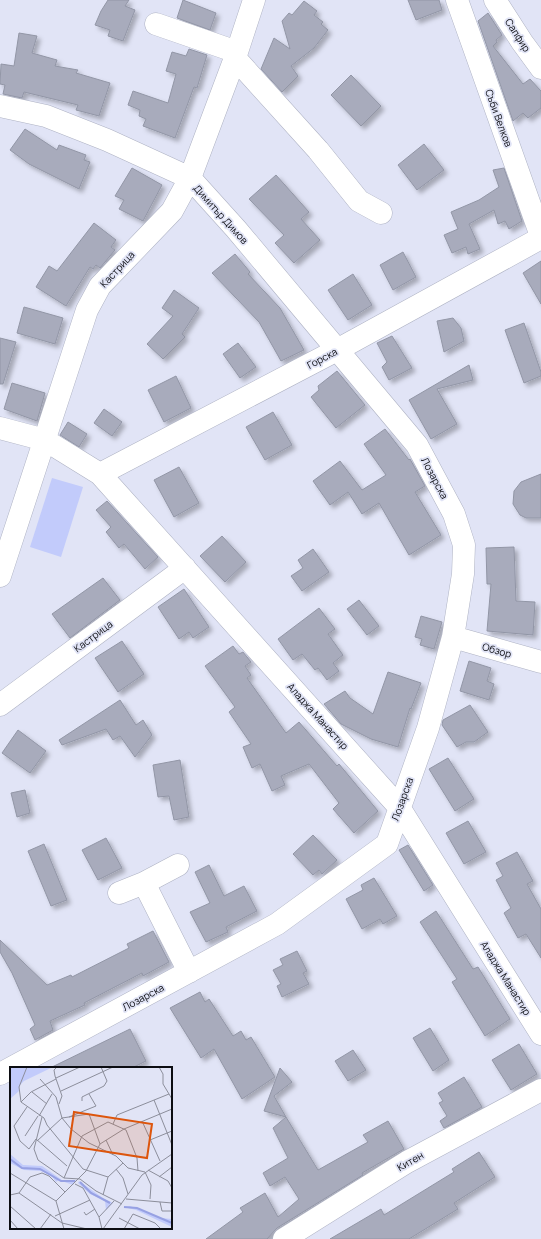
<svg xmlns="http://www.w3.org/2000/svg" width="541" height="1239" viewBox="0 0 541 1239" font-family="Manrope,sans-serif">
  <defs>
    <filter id="shadow"><feDropShadow dx="3.5" dy="3.5" stdDeviation="2" flood-color="#0004"/></filter>
  </defs>
  <rect width="100%" height="100%" fill="#e1e4f6"/>
  <!-- green -->
  <path fill="#c2cbfb" d="M 52,478 L 83,487 L 61,557 L 30,547 Z"/>
  <!-- building -->
  <path fill="#a8abbc" stroke="#9296a6" filter="url(#shadow)" d="M 108,0 L 129,0 L 125,6 L 135,10 L 123,41 L 108,36 L 110,30 L 95,25 L 101,11 Z
    M 183,0 L 216,13 L 210,30 L 177,18 Z
    M 408,0 L 439,0 L 442,10 L 416,20 Z
    M 304,1 L 317,11 L 314,15 L 323,22 L 321,24 L 328,30 L 314,48 L 291,66 L 298,76 L 282,92 L 261,69 L 274,38 L 290,49 L 282,21 L 289,13 L 292,15 Z
    M 488,13 L 502,35 L 496,40 L 497,42 L 493,46 L 523,84 L 530,79 L 541,91 L 541,108 L 528,118 L 523,113 L 513,121 L 478,21 Z
    M 19,33 L 37,36 L 32,53 L 57,60 L 55,66 L 78,70 L 76,73 L 110,83 L 99,116 L 76,110 L 78,105 L 24,92 L 22,98 L 3,94 L 5,85 L 0,84 L 1,64 L 14,66 Z
    M 189,49 L 207,55 L 197,88 L 194,87 L 175,138 L 143,126 L 146,119 L 139,116 L 140,110 L 128,105 L 133,91 L 168,103 L 176,74 L 166,71 L 172,52 L 186,56 Z
    M 351,75 L 381,106 L 361,126 L 331,95 Z
    M 25,129 L 57,150 L 59,145 L 86,155 L 84,160 L 90,162 L 79,189 L 29,164 L 10,150 Z
    M 424,144 L 444,170 L 417,190 L 398,165 Z
    M 132,168 L 162,185 L 143,221 L 119,209 L 124,200 L 115,196 Z
    M 504,168 L 522,221 L 509,229 L 505,221 L 498,224 L 494,210 L 469,224 L 480,249 L 468,254 L 466,247 L 452,253 L 444,235 L 458,229 L 451,212 L 479,200 L 499,187 L 493,170 Z
    M 276,175 L 309,212 L 301,219 L 320,240 L 294,263 L 275,243 L 284,235 L 249,199 Z
    M 94,223 L 116,240 L 111,247 L 115,250 L 100,268 L 96,265 L 93,269 L 90,267 L 66,306 L 36,287 L 49,266 L 57,271 Z
    M 403,252 L 416,277 L 393,290 L 380,265 Z
    M 235,254 L 250,272 L 248,274 L 280,308 L 304,350 L 281,361 L 259,322 L 212,273 Z
    M 541,261 L 541,304 L 523,273 Z
    M 353,274 L 372,305 L 348,320 L 328,290 Z
    M 174,290 L 199,308 L 182,334 L 185,337 L 163,359 L 147,344 L 173,316 L 162,308 Z
    M 24,307 L 63,318 L 55,344 L 17,333 Z
    M 453,318 L 461,328 L 464,341 L 444,352 L 437,321 Z
    M 524,323 L 541,372 L 541,376 L 524,383 L 505,330 Z
    M 392,336 L 412,368 L 389,380 L 382,367 L 387,362 L 377,343 Z
    M 0,338 L 16,342 L 3,384 L 0,384 Z
    M 238,343 L 256,367 L 240,378 L 223,354 Z
    M 469,365 L 473,380 L 437,389 L 457,424 L 431,439 L 409,400 Z
    M 337,371 L 365,405 L 336,428 L 311,397 L 319,390 L 318,386 Z
    M 176,376 L 191,408 L 164,422 L 148,390 Z
    M 12,383 L 45,393 L 37,421 L 4,409 Z
    M 104,409 L 122,422 L 112,436 L 94,423 Z
    M 273,412 L 292,445 L 265,460 L 246,427 Z
    M 68,422 L 87,434 L 79,447 L 60,435 Z
    M 385,429 L 409,460 L 410,459 L 425,486 L 415,492 L 441,535 L 409,555 L 379,503 L 362,514 L 348,492 L 330,505 L 313,481 L 340,461 L 362,490 L 386,475 L 364,444 Z
    M 179,467 L 199,503 L 174,517 L 154,480 Z
    M 541,474 L 541,518 L 526,518 L 520,515 L 513,504 L 514,491 L 521,482 Z
    M 107,501 L 158,557 L 145,569 L 124,544 L 119,548 L 106,532 L 111,527 L 96,510 Z
    M 222,536 L 246,562 L 225,582 L 200,556 Z
    M 514,547 L 516,601 L 535,602 L 533,635 L 487,631 L 491,584 L 487,584 L 486,548 Z
    M 313,549 L 329,572 L 302,591 L 291,576 L 303,568 L 298,560 Z
    M 103,578 L 120,600 L 70,638 L 52,614 Z
    M 184,589 L 209,627 L 193,638 L 189,632 L 179,639 L 158,607 Z
    M 359,600 L 379,626 L 367,635 L 347,609 Z
    M 319,608 L 335,629 L 328,634 L 343,655 L 333,663 L 339,671 L 327,680 L 318,668 L 315,670 L 302,654 L 293,660 L 278,639 Z
    M 421,616 L 442,622 L 434,649 L 420,645 L 422,639 L 415,637 Z
    M 122,641 L 144,674 L 118,692 L 95,658 Z
    M 233,646 L 239,654 L 243,652 L 251,662 L 245,666 L 251,675 L 247,678 L 286,733 L 299,722 L 337,766 L 339,764 L 378,811 L 354,833 L 333,809 L 339,803 L 309,764 L 281,776 L 285,785 L 272,791 L 260,764 L 252,768 L 243,747 L 251,744 L 229,712 L 235,707 L 205,666 Z
    M 469,661 L 491,668 L 487,681 L 494,684 L 489,700 L 460,691 Z
    M 388,672 L 421,683 L 411,709 L 410,708 L 398,747 L 371,739 L 341,724 L 324,704 L 345,691 L 350,698 L 373,714 Z
    M 120,700 L 136,725 L 143,720 L 152,735 L 135,757 L 120,736 L 113,740 L 106,729 L 62,745 L 59,740 Z
    M 470,705 L 488,732 L 474,742 L 466,742 L 457,747 L 442,725 L 443,720 Z
    M 18,730 L 46,751 L 30,773 L 2,753 Z
    M 448,758 L 474,799 L 455,811 L 429,769 Z
    M 180,760 L 189,817 L 174,820 L 169,796 L 158,797 L 153,765 Z
    M 25,790 L 30,813 L 17,817 L 11,793 Z
    M 468,821 L 486,852 L 464,864 L 446,833 Z
    M 313,835 L 337,860 L 322,874 L 319,870 L 313,875 L 293,854 Z
    M 106,838 L 122,868 L 98,880 L 82,850 Z
    M 44,844 L 67,900 L 51,906 L 28,851 Z
    M 408,845 L 433,885 L 424,891 L 399,850 Z
    M 517,852 L 533,881 L 527,884 L 541,909 L 541,958 L 526,934 L 518,938 L 504,913 L 511,908 L 496,880 L 503,876 L 496,863 Z
    M 209,865 L 224,896 L 244,886 L 257,911 L 226,927 L 228,932 L 206,942 L 190,912 L 210,903 L 195,872 Z
    M 374,878 L 397,916 L 383,924 L 380,919 L 362,929 L 346,899 L 363,890 L 361,885 Z
    M 436,911 L 473,969 L 478,967 L 510,1019 L 485,1036 L 452,982 L 457,979 L 420,922 Z
    M 153,931 L 169,962 L 143,976 L 142,973 L 84,1003 L 85,1005 L 50,1021 L 53,1030 L 35,1040 L 30,1029 L 35,1025 L 12,973 L 0,952 L 0,940 L 47,985 L 71,975 L 72,977 L 129,948 L 127,944 Z
    M 297,951 L 307,971 L 303,973 L 309,984 L 282,997 L 277,986 L 281,984 L 273,970 L 283,965 L 280,959 Z
    M 200,992 L 205,1002 L 209,999 L 233,1036 L 241,1031 L 246,1040 L 251,1037 L 275,1077 L 242,1099 L 214,1049 L 201,1058 L 170,1008 Z
    M 430,1028 L 449,1060 L 433,1071 L 413,1038 Z
    M 130,1029 L 146,1061 L 132,1068 L 50,1068 Z
    M 519,1044 L 537,1074 L 511,1090 L 492,1060 Z
    M 353,1050 L 366,1070 L 348,1081 L 335,1061 Z
    M 280,1068 L 292,1082 L 274,1096 L 286,1117 L 264,1111 Z
    M 464,1077 L 482,1107 L 444,1128 L 440,1121 L 447,1116 L 439,1103 L 443,1101 L 438,1093 Z
    M 286,1117 L 318,1170 L 368,1142 L 363,1135 L 388,1121 L 404,1149 L 362,1173 L 363,1175 L 277,1228 L 267,1239 L 206,1239 L 243,1212 L 240,1208 L 265,1193 L 278,1217 L 299,1199 L 285,1177 L 270,1186 L 263,1173 L 288,1158 L 273,1128 Z
    M 479,1152 L 495,1177 L 454,1203 L 458,1209 L 409,1239 L 330,1239 L 381,1209 L 384,1215 L 454,1172 L 452,1169 Z"/>
  <g fill="none" stroke-linecap="round" stroke-linejoin="round">
    <!-- minor casing -->
    <g stroke="#aeb2c3" stroke-width="23">
      <path id="minor" d="M 457,0 L 541,236
        M 495,0 L 522,42 L 541,68
        M 156,24 L 237,52
        M 235,58 L 318,150 L 359,201 L 381,213
        M 0,106 L 46,116 L 107,140 L 190,178 L 236,229 L 417,445 L 454,514 L 464,545 L 463,574 L 453,637 L 428,728 L 387,844 L 277,924 L 0,1074
        M 0,428 L 45,440 L 100,474 L 399,807 L 541,1034
        M 100,474 L 337,350 L 541,238
        M 0,576 L 87,310 L 100,286 L 172,211 L 190,178 L 235,58 L 254,0
        M 453,637 L 541,662
        M 0,705 L 185,568
        M 178,865 L 144,883 L 189,972
        M 119,893 L 144,883
        M 284,1239 L 407,1162 L 541,1090"/>
    </g>
    <!-- minor -->
    <use href="#minor" stroke="#fff" stroke-width="22"/>
  </g>
  <g text-anchor="middle" dominant-baseline="central" stroke-width="3.5" stroke-linejoin="round" paint-order="stroke">
    <!-- street labels -->
    <g font-size="10" fill="#0c0d12" stroke="#e1e4f6">
      <text transform="translate(518 35) rotate(57)">Сапфир</text>
      <text transform="translate(499 118) rotate(70)">Съби Велков</text>
      <text transform="translate(221 214) rotate(48)">Димитър Димов</text>
      <text transform="translate(117 269) rotate(-47)">Кастрица</text>
      <text transform="translate(322 358) rotate(-28)">Горска</text>
      <text transform="translate(435 478) rotate(62)">Лозарска</text>
      <text transform="translate(93 636) rotate(-37)">Кастрица</text>
      <text transform="translate(497 650) rotate(16)">Обзор</text>
      <text transform="translate(318 716) rotate(48)">Аладжа Манастир</text>
      <text transform="translate(402 799) rotate(-70)">Лозарска</text>
      <text transform="translate(506 978) rotate(58)">Аладжа Манастир</text>
      <text transform="translate(143 997) rotate(-28)">Лозарска</text>
      <text transform="translate(410 1161) rotate(-30)">Китен</text>
    </g>
  </g>
  <!-- overview -->
  <g transform="translate(10 1067)">
    <rect width="162" height="162" fill="#e1e4f6"/>
    <path d="M 0,0 L 43,0 L 14,14 L 10,18 L 9,24 L 0,32 ZM 0,87 L 13,98 L 32,99 L 52,113 L 66,113 L 63,118 L 49,113 L 46,115 L 41,108 L 31,104 L 14,103 L 0,96 ZM 69,114 L 93,131 L 103,136 L 96,143 L 95,134 L 80,127 L 68,116 ZM 120,139 L 151,151 L 162,152 L 162,160 L 126,143 L 114,140 Z" fill="#c2cbfb"/>
    <path fill="none" stroke="#97a1e3" stroke-width="2" d="M 0,92 L 12,101 L 30,102 L 51,114 L 65,114M 70,115 L 81,126 L 100,136M 114,140 L 127,141 L 162,156"/>
    <path fill="none" stroke="#8c8e9b" stroke-width="1" d="M 17,0 L 9,20 L 11,35 L 34,51 L 37,58 L 73,102 L 98,110M 47,0 L 44,3 L 45,9 L 52,29 L 49,37M 149,0 L 153,7 L 153,17 L 162,32M 46,11 L 70,0M 30,12 L 46,30 L 52,51 L 61,62 L 79,76 L 106,89 L 118,101 L 135,105M 51,24 L 103,0M 22,25 L 37,37M 144,33 L 162,78M 72,34 L 72,30 L 94,19 L 97,14 L 91,0M 11,35 L 21,25 L 46,12M 17,40 L 4,59 L 10,74 L 19,82 L 26,72 L 57,99M 29,49 L 42,27M 32,50 L 24,82 L 28,93 L 54,111 L 70,112 L 86,124 L 112,137M 59,50 L 86,39 L 79,27M 132,54 L 150,94M 103,57 L 107,48 L 159,27M 15,69 L 28,49M 96,73 L 103,88M 140,73 L 162,64M 27,74 L 52,51 L 79,47 L 90,77M 106,102 L 113,111 L 118,127M 138,103 L 158,114 L 162,121M 135,105 L 141,118 L 140,132M 0,106 L 46,134M 149,110 L 162,100M 54,111 L 72,69 L 98,55 L 116,63 L 127,91 L 128,104M 65,117 L 73,121 L 89,150 L 92,162M 9,126 L 52,156M 0,128 L 9,126 L 20,110 L 32,106 L 39,109 L 55,125M 93,128 L 98,110 L 113,96M 116,132 L 162,136M 46,134 L 76,104 L 90,77 L 114,62 L 162,42M 46,134 L 54,162M 150,135 L 152,144 L 161,144M 0,139 L 26,162M 74,145 L 76,148 L 85,142M 45,149 L 80,133M 89,150 L 104,134M 109,151 L 130,162M 0,153 L 8,162M 52,156 L 77,162M 30,162 L 41,147M 93,162 L 132,108 L 162,87M 114,162 L 123,147 L 145,156 L 151,162"/>
    <path fill="#dd550c" fill-opacity="0.15" stroke="#dd550c" stroke-width="2" d="M 64,45 L 142,57 L 137,91 L 59,79 Z"/>
    <rect width="162" height="162" fill="none" stroke="#0c0d12" stroke-width="2"/>
  </g>
</svg>
